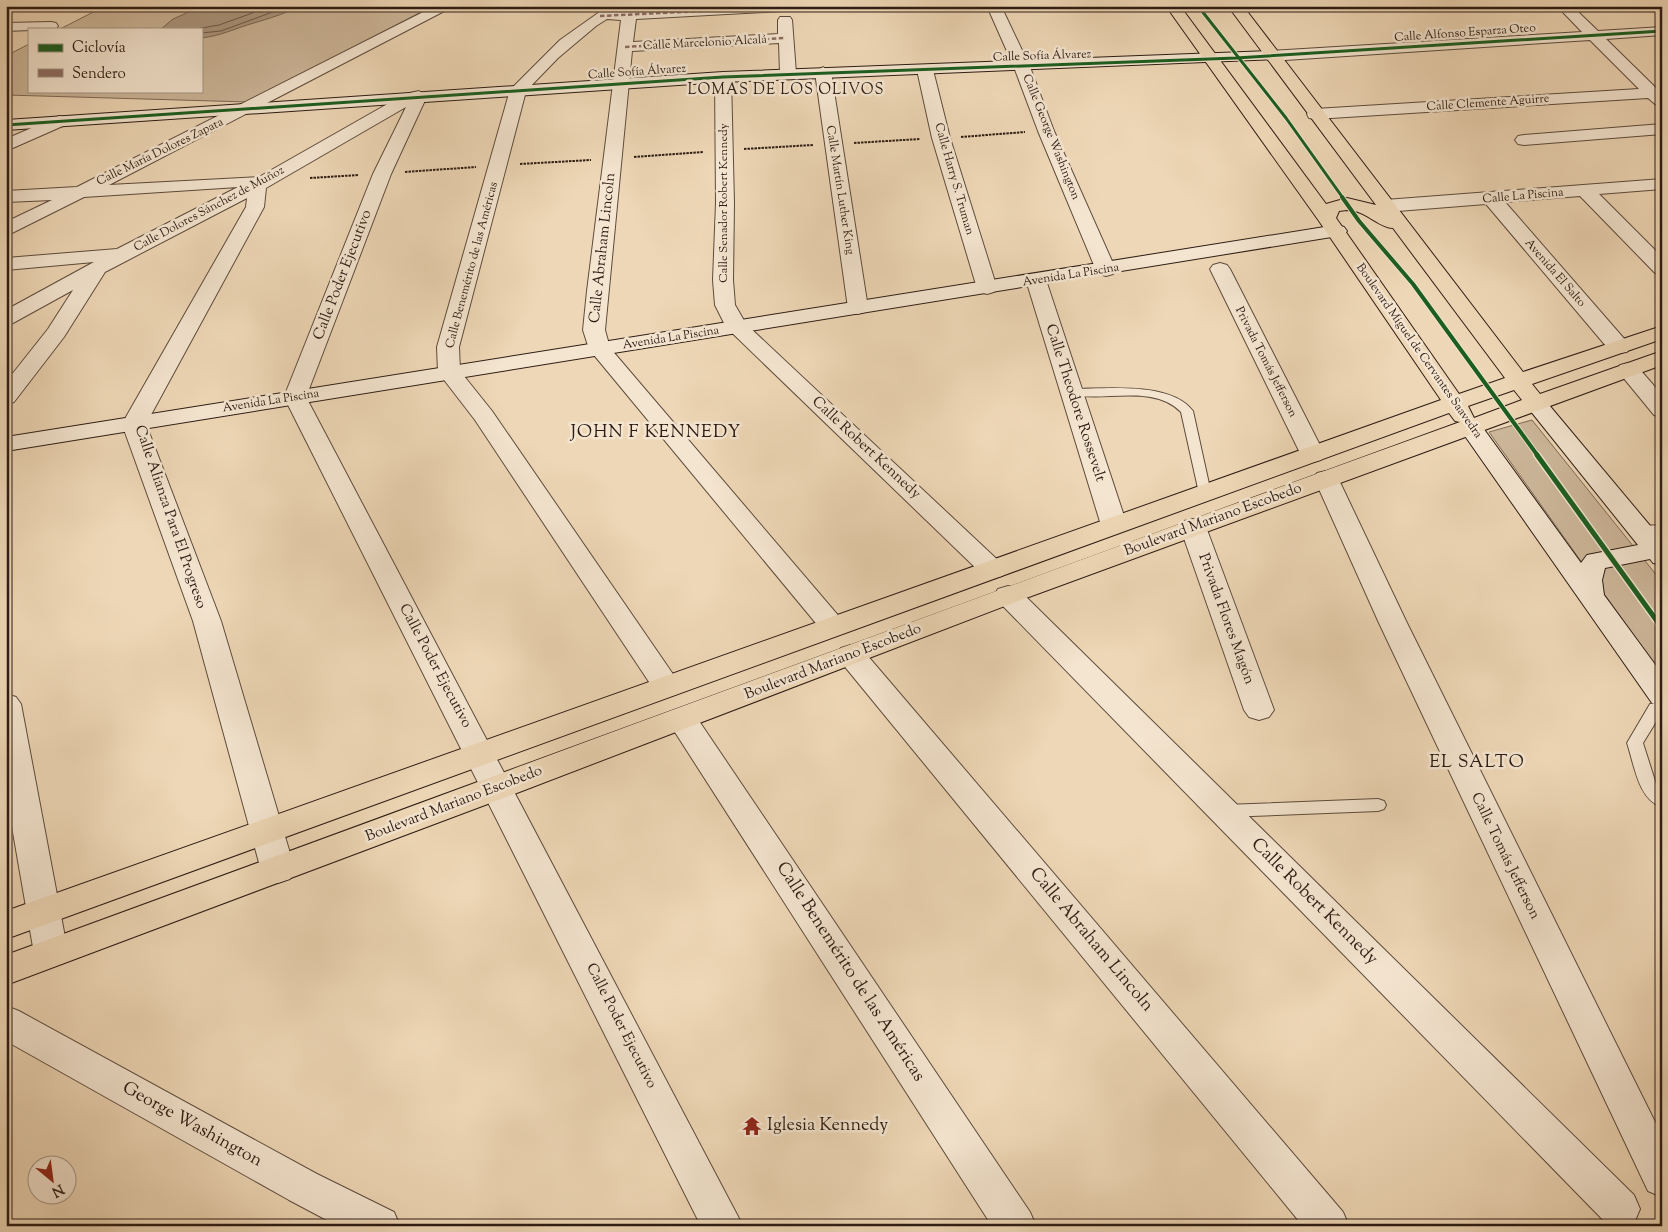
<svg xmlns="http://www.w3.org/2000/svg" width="1668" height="1232" viewBox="0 0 1668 1232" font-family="'Sorts Mill Goudy',serif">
  <rect width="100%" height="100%" fill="#eed7b6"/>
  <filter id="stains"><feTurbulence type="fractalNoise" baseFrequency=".004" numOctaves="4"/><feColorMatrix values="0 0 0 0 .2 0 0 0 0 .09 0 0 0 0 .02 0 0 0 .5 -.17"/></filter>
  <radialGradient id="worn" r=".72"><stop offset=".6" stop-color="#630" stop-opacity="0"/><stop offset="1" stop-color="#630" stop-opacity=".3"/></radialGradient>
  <!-- green -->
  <path fill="#cdb79a" stroke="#7d6a57" d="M 105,6 L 433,6 L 248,102 L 6,95 L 6,56 L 29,44 L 29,91 L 201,91 L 201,29 L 60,29 Z
    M 1532,420 L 1662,582 L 1662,675 L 1489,432 Z"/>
  <!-- water -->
  <path fill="#ac977f" stroke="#796654" d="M 202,6 L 299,6 C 285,14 270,18 254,23 C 236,28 221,36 201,38 L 201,29 L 161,29 L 173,19 Z"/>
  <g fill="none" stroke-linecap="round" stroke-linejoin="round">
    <!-- shore -->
    <path stroke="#6c5a4a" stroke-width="1" d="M 196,29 L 219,25 L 272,6
      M 201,33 L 221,31 L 289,6"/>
    <!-- lane casing -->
    <g stroke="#5d4b3c" stroke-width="2">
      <path id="lane" d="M 1071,389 C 1105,389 1170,381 1193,411 L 1211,493 L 1209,496 L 1205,497 L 1199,493 L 1181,412 C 1152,383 1103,403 1067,394 L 1067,390 Z
        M 1662,525 L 1662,533 L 1640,534 L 1634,530 L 1640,526 Z
        M 1662,702 L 1662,712 L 1643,743 L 1656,784 L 1662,791 L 1662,807 C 1638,800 1634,763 1627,743 L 1650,704 Z
        M 1378,799 L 1384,801 L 1386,805 L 1384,809 L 1378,811 L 1225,817 L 1219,815 L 1217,811 L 1219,807 L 1225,805 Z"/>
    </g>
    <!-- street casing -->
    <g stroke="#5d4b3c" stroke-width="2">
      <path id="street" d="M 435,6 L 454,6 L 109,185 L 259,177 L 405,94 L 419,91 L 427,96 L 391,174 L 306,397 L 743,1226 L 701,1226 L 284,397 L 373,174 L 406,107 L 266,188 L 264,207 L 146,424 L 221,621 L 295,870 L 290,879 L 278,883 L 266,879 L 261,870 L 193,621 L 122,424 L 246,207 L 247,198 L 105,272 L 64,337 L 14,402 L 6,404 L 6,382 L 48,329 L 73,290 L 13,323 L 6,325 L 6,310 L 94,262 L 6,270 L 6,258 L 117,249 L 238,187 L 84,197 L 6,236 L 6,222 L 52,200 L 6,202 L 6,191 L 77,187 Z
        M 608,6 L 632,6 L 634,10 L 716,6 L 791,7 L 784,11 L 636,19 L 633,42 L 778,34 L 778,20 L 780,17 L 790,17 L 792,20 L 796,73 L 788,78 L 780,73 L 779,43 L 632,51 L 605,330 L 610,348 L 848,627 L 844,633 L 834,636 L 824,633 L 589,349 L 583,330 L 587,291 L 621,20 L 607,19 L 596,26 L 558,58 L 526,91 L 459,347 L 460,371 L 492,411 L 677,680 L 682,687 L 677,694 L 667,697 L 657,694 L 475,420 L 438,372 L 437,347 L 510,90 L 560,40 Z
        M 987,6 L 1001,6 L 1030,67 L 1054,131 L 1116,270 L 1113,274 L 1106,276 L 1099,274 L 1096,270 L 1038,131 L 1014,67 Z
        M 1557,6 L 1572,6 L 1598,31 L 1662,27 L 1662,35 L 1606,39 L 1656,88 L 1662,87 L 1662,106 L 1655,104 L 1648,98 L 1315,119 L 1309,118 L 1307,114 L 1309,110 L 1315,109 L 1639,89 L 1590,40 L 1270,61 L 1262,56 L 1270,51 L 1582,32 Z
        M 51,22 L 56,23 L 58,26 L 56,29 L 6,31 L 6,23 Z
        M 925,65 L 933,70 L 950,138 L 997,288 L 994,292 L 987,294 L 980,292 L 977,288 L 932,138 L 917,70 Z
        M 823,67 L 831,72 L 868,308 L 865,312 L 858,314 L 851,312 L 848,308 L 815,72 Z
        M 723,72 L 731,77 L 734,203 L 733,280 L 735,305 L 746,324 L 1002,564 L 1006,570 L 1002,576 L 993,578 L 984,576 L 726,327 L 715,305 L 713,280 L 716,203 L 715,77 Z
        M 59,116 L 65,117 L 67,121 L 65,125 L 6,151 L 6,139 Z
        M 1662,124 L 1662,134 L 1524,145 L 1518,144 L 1515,140 L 1518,136 L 1524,135 Z
        M 1662,179 L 1662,189 L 1599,194 L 1662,257 L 1662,275 L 1655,273 L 1580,196 L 1505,202 L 1627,342 L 1630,347 L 1627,352 L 1619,353 L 1611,352 L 1486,204 L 1385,212 L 1378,210 L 1376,206 L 1378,202 L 1385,200 Z
        M 1220,263 L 1227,265 L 1230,269 L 1325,455 L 1321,460 L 1313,462 L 1305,460 L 1301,455 L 1210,269 L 1213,265 Z
        M 1036,274 L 1043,276 L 1046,280 L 1127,525 L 1123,530 L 1114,533 L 1105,530 L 1101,525 L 1026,280 L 1029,276 Z
        M 1628,363 L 1636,365 L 1662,395 L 1662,417 L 1654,415 L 1617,370 L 1620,365 Z
        M 1326,471 L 1335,473 L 1338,478 L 1407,623 L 1662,1136 L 1662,1197 L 1648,1191 L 1379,623 L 1314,478 L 1317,473 Z
        M 1193,519 L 1202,521 L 1206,527 L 1274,710 L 1269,717 L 1259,720 L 1249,717 L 1244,710 L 1180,527 L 1184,521 Z
        M 1008,586 L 1018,589 L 1634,1195 L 1640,1209 L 1634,1223 C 1624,1227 1616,1227 1606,1223 L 998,601 L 994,595 L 998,589 Z
        M 851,645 L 861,648 L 1343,1212 L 1349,1226 L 1303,1226 L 841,662 L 837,655 L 841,648 Z
        M 6,694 L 16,697 L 21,704 L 68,953 L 63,963 L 51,967 L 39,963 L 34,953 L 6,792 Z
        M 682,708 L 693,712 L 1030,1212 L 1036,1226 L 992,1226 L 671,726 L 667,719 L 671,712 Z
        M 6,1006 L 19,1011 L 317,1174 L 394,1212 L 400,1226 L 338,1226 L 289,1200 L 6,1041 Z"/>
    </g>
    <!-- secondary casing -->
    <g stroke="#2d1c14" stroke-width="2">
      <path id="secondary" d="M 1270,51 L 1278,56 L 1275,59 L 723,82 L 6,130 L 6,120 L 723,72 Z
        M 1337,225 L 1344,227 L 1347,231 L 1344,235 L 6,451 L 6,437 Z
        M 1536,397 L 1544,399 L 1662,540 L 1662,565 L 1653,563 L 1650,559 L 1605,568 L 1602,580 L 1604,595 L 1662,674 L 1662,706 L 1652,703 L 1458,426 L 1462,421 L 1470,419 L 1478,421 L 1581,563 L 1587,555 L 1638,545 L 1525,404 L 1528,399 Z"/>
    </g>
    <!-- primary casing -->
    <g stroke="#2d1c14" stroke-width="2">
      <path id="primary" d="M 1166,6 L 1180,6 L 1326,204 L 1347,198 L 1376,205 L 1228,6 L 1243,6 L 1523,372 L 1662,326 L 1662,339 L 1532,384 L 1540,394 L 1662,351 L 1662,365 L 1018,601 L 509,796 L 6,985 L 6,955 C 491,778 975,597 1460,422 L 1455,421 L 1449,413 L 6,939 L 6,911 L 1441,400 L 1319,221 ZM 1347,210 C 1366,210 1377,227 1393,228 L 1505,378 L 1459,394 L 1336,218 L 1339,211 ZM 1514,390 L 1522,400 L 1474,418 L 1468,406 Z"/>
    </g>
    <!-- path -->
    <path stroke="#2d1c14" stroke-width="2" stroke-dasharray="2.5 1" stroke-linecap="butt" d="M 961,137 L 1025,132
      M 854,143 L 920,139
      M 744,149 L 813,145
      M 634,157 L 703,152
      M 520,164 L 591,160
      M 405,172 L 476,167
      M 310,178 L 359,175"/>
    <!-- lane -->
    <use href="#lane" fill="#f4e5d0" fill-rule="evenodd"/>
    <!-- street -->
    <use href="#street" fill="#f4e5d0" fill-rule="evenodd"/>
    <!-- secondary -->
    <use href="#secondary" fill="#f4e5d0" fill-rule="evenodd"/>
    <!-- primary -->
    <use href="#primary" fill="#eed7b6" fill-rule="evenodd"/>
    <!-- quiet -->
    <path stroke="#8d6e63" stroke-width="2.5" stroke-dasharray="4.5 2.5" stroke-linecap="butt" d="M 600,16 L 784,7
      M 625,47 L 785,38"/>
    <!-- cycleway-far2 casing -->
    <g stroke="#f4e5d0" stroke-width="5">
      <path id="cycleway-far2" d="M 1198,6 L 1286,118 L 1343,198
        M 6,125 L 723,77 L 1236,58 L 1662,31"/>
    </g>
    <!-- cycleway-far1 casing -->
    <g stroke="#f4e5d0" stroke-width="6">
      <path id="cycleway-far1" d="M 1342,197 L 1359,221 L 1413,284 L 1538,456"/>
    </g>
    <!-- cycleway casing -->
    <g stroke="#f4e5d0" stroke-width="8">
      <path id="cycleway" d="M 1537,455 L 1662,628"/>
    </g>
    <!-- cycleway-far2 -->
    <use href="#cycleway-far2" stroke="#1b5e20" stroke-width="3"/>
    <!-- cycleway-far1 -->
    <use href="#cycleway-far1" stroke="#1b5e20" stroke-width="4"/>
    <!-- cycleway -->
    <use href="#cycleway" stroke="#1b5e20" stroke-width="5"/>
  </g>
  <!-- icons -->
  <defs>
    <g id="temple-bare" transform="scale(1.5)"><path d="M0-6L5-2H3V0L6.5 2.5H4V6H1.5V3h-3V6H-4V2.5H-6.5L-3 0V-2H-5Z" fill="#8f2418" stroke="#f4e5d0" stroke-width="2.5" paint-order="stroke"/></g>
  </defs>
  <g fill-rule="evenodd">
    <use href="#temple-bare" x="752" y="1126"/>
  </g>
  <g text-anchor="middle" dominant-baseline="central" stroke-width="5" stroke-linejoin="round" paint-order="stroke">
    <!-- far-street labels -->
    <g font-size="12" fill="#2d1c14" stroke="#f4e5d0">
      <text transform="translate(1465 33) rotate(-4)">Calle Alfonso Esparza Oteo</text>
      <text transform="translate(705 43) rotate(-3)">Calle Marcelonio Alcalá</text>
      <text transform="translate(1042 56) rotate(-2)">Calle Sofía Álvarez</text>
      <text transform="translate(637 72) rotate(-4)">Calle Sofía Álvarez</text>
      <text transform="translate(1488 103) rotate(-4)">Calle Clemente Aguirre</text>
      <text transform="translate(1051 137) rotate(68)">Calle George Washington</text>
      <text transform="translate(160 152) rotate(-26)">Calle María Dolores Zapata</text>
      <text transform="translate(954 179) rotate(74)">Calle Harry S. Truman</text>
      <text transform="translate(840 190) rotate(81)">Calle Martín Luther King</text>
      <text transform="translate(1523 196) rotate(-5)">Calle La Piscina</text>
      <text transform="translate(724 203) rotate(-90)">Calle Senador Robert Kennedy</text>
      <text transform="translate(209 209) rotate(-28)">Calle Dolores Sánchez de Muñoz</text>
      <text transform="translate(472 265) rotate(-75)">Calle Benemérito de las Américas</text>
      <text transform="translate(1555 273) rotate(49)">Avenida El Salto</text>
      <text transform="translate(1071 275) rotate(-9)">Avenida La Piscina</text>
      <text transform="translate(671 338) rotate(-9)">Avenida La Piscina</text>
      <text transform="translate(1419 351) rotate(55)">Boulevard Miguel de Cervantes Saavedra</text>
      <text transform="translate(1266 362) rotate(63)">Privada Tomás Jefferson</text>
      <text transform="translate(271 401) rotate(-9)">Avenida La Piscina</text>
    </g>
    <!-- far-quarter labels -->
    <g font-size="15" letter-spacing="1" fill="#2d1c14" stroke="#f4e5d0">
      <text x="786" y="90">LOMAS DE LOS OLIVOS</text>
    </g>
    <!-- street labels -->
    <g font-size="15" fill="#2d1c14" stroke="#f4e5d0">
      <text transform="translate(603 248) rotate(-84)">Calle Abraham Lincoln</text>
      <text transform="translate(343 275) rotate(-69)">Calle Poder Ejecutivo</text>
      <text transform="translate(1075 403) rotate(72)">Calle Theodore Rossevelt</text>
      <text transform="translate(866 448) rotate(43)">Calle Robert Kennedy</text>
      <text transform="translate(170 517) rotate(71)">Calle Alianza Para El Progreso</text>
      <text transform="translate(1213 520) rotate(-20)">Boulevard Mariano Escobedo</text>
      <text transform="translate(1226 619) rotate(70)">Privada Flores Magón</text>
      <text transform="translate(833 662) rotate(-21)">Boulevard Mariano Escobedo</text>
      <text transform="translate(435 666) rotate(62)">Calle Poder Ejecutivo</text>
      <text transform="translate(454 804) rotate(-21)">Boulevard Mariano Escobedo</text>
      <text transform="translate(1505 856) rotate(64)">Calle Tomás Jefferson</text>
      <text transform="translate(621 1026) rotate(63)">Calle Poder Ejecutivo</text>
    </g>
    <!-- quarter labels -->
    <g font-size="18" letter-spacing="1" fill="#2d1c14" stroke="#f4e5d0">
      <text x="656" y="433">JOHN F KENNEDY</text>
      <text x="1477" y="763">EL SALTO</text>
    </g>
    <!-- near-street labels -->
    <g font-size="18" fill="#2d1c14" stroke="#f4e5d0">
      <text transform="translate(1314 902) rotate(45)">Calle Robert Kennedy</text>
      <text transform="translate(1091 940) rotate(50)">Calle Abraham Lincoln</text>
      <text transform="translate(850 972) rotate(57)">Calle Benemérito de las Américas</text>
      <text transform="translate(192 1125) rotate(29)">George Washington</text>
    </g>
    <!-- near-poi labels -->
    <g font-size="18" fill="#2d1c14" stroke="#f4e5d0" text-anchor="start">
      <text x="767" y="1126">Iglesia Kennedy</text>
    </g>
  </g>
  <!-- margin -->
  <rect width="1668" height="1232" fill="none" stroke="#eed7b6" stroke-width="25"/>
  <rect x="8" y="8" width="1653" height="1217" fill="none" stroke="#2d1c14" stroke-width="2.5"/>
  <rect x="12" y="12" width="1643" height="1207" fill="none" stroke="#2d1c14"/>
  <!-- legend -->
  <rect x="28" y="28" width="175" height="65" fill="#f4e5d0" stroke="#a49585"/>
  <rect x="38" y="44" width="25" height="8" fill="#1b5e20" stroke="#a49585"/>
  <text x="72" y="52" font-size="15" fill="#2d1c14">Ciclovía</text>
  <rect x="38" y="69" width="25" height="8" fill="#8d6e63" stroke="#a49585"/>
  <text x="72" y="78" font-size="15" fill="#2d1c14">Sendero</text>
  <!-- north arrow -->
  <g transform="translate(52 1180) rotate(151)"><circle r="24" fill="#f4e5d0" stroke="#a49585"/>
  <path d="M0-4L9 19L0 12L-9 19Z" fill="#8f2418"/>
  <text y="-8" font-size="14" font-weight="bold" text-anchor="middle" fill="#2d1c14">N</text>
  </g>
  <rect width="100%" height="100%" filter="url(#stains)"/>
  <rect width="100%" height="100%" fill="url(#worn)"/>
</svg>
